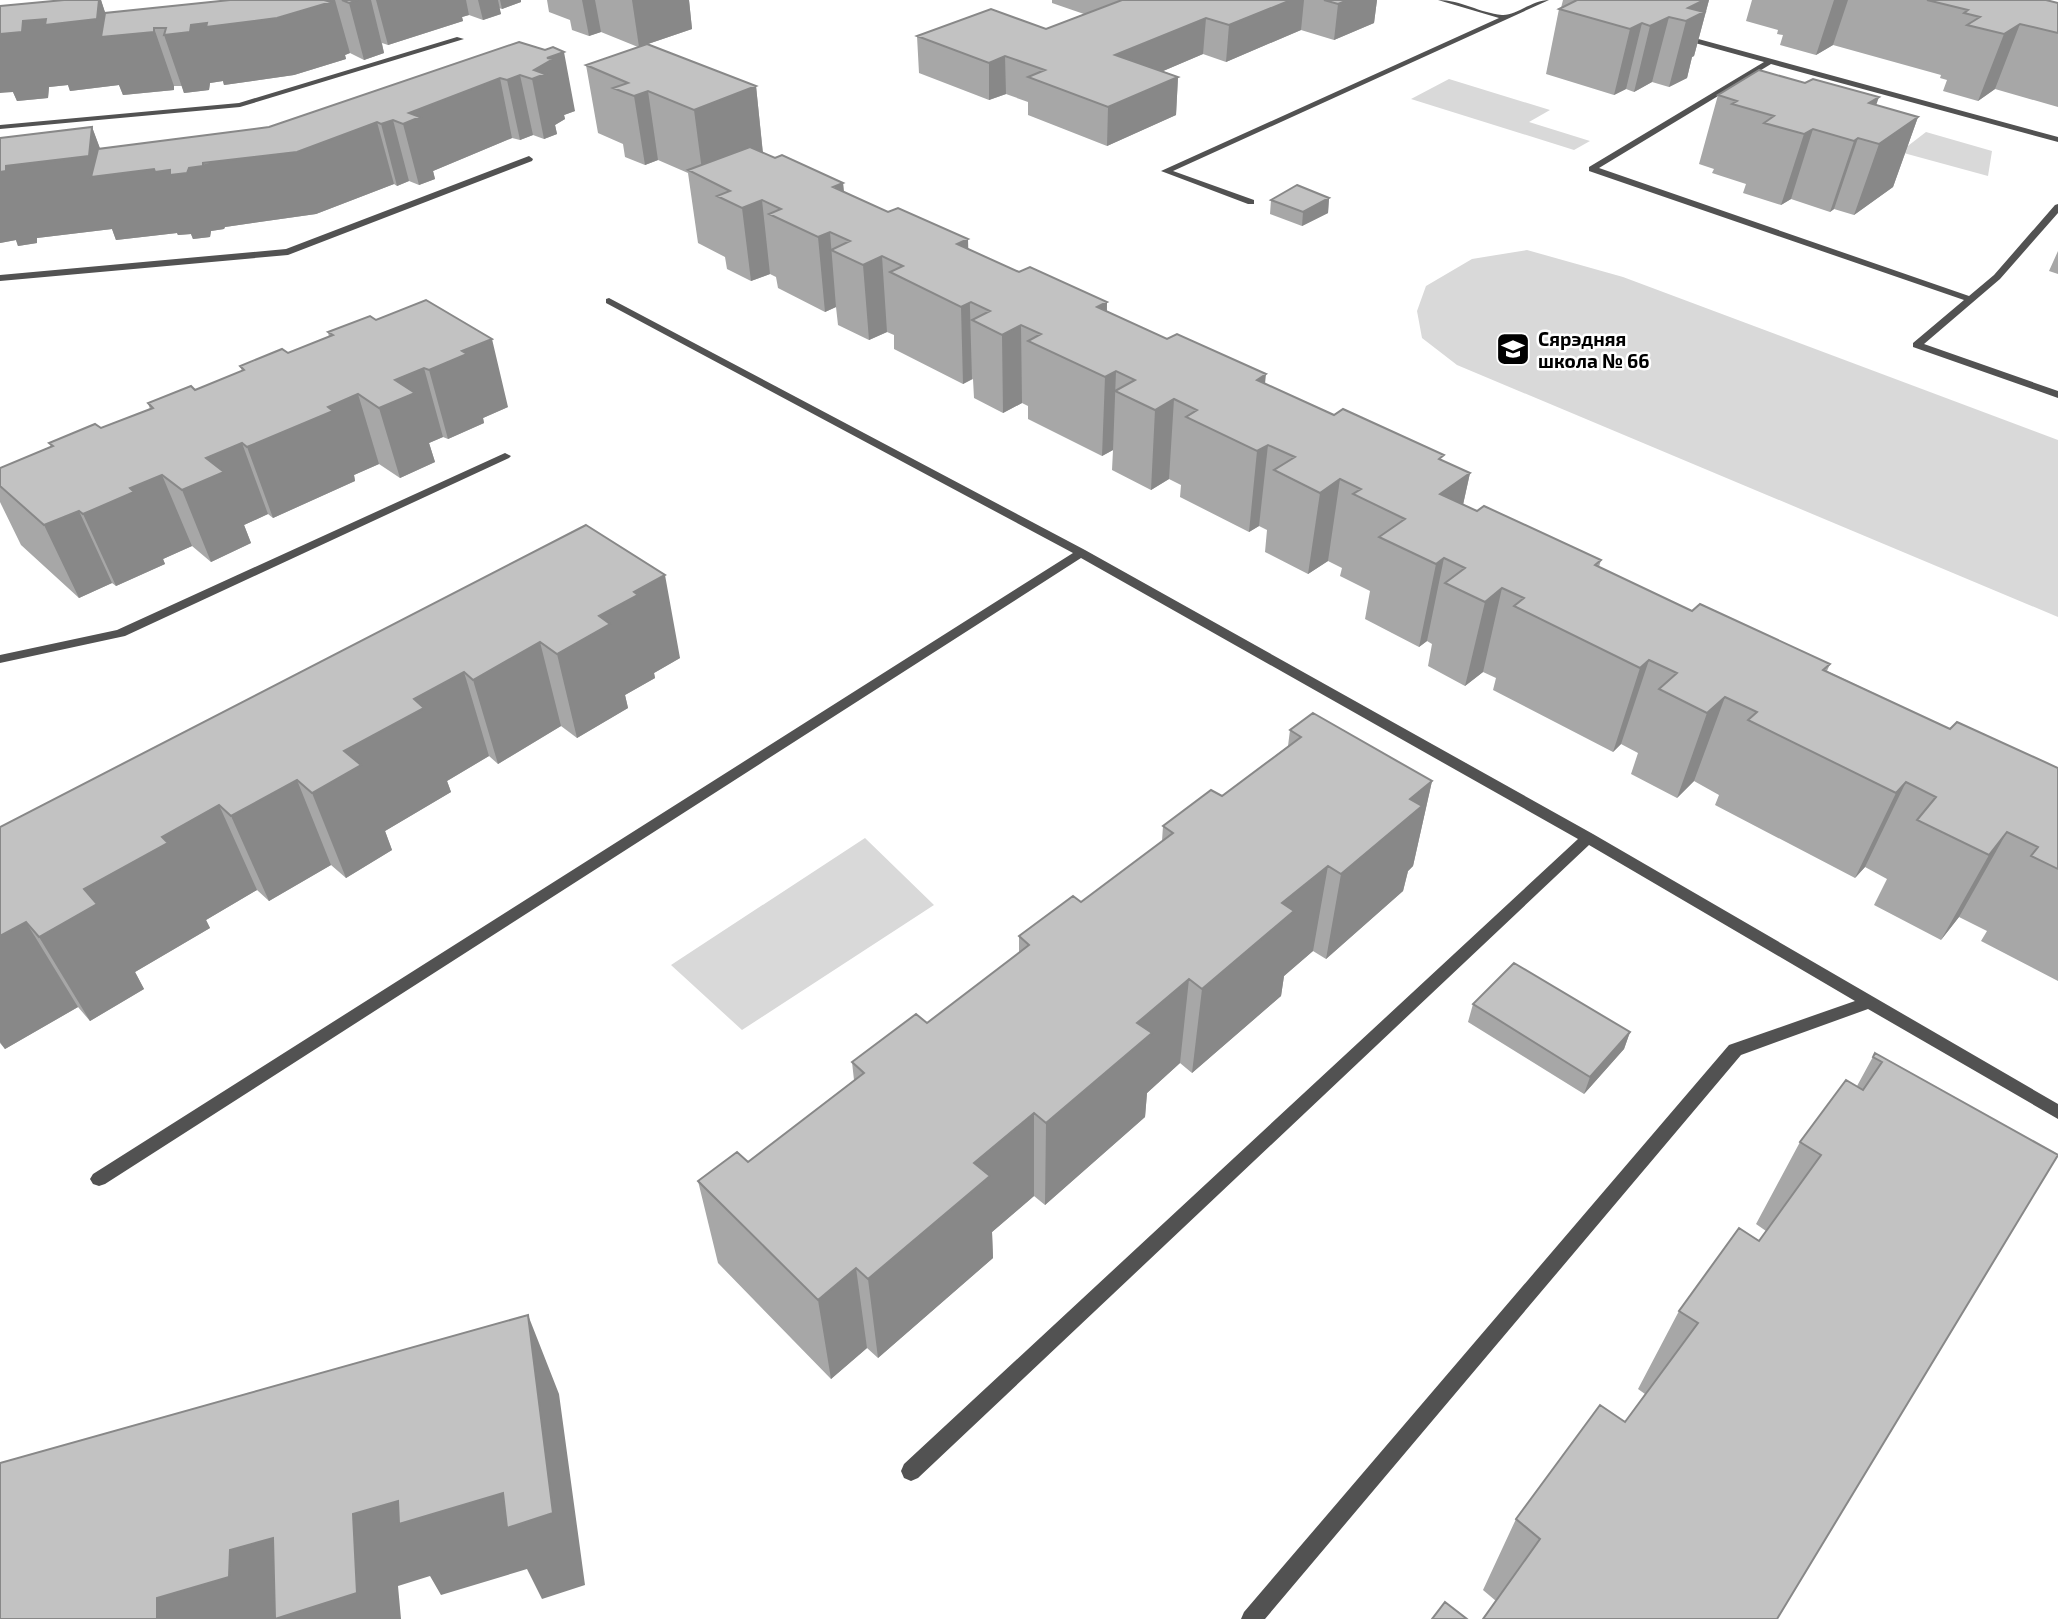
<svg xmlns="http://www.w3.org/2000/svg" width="2058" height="1619" viewBox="0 0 2058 1619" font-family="'Exo 2',sans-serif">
  <rect width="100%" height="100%" fill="#fff"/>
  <!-- green -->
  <path fill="#d9d9d9" d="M 1449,79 L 1550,110 L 1529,122 L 1590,141 L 1574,150 L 1411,99 Z
    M 1926,132 L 1992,151 L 1988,176 L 1900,152 Z
    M 1527,250 L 1623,277 L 2058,440 L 2058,617 L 1457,365 L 1422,338 L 1417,311 L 1426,286 L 1472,259 Z
    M 865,838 L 934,905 L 742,1030 L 671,965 Z"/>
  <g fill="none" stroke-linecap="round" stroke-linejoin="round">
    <!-- lane -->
    <path fill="#525252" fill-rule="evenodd" d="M 1438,0 C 1461,0 1480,13 1502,15 C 1516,16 1532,0 1549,0 L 1173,171 L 1254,200 L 1254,204 L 1248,204 L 1161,171 L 1499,18 Z
      M 1680,34 L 2058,137 L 2058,142 L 1771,64 L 1599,168 L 1969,296 L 1994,275 L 2055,205 L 2058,204 L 2058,213 L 2000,279 L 1924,344 L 2058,391 L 2058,398 L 1913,347 L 1913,343 L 1964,300 L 1589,171 L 1589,167 L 1764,62 L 1677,38 L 1676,36 Z
      M 457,37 L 464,39 L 240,107 L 0,129 L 0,125 L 239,103 Z
      M 529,156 L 533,159 L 532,161 L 288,255 L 0,281 L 0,275 L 286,249 Z
      M 609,298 L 1085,550 L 1593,834 L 2058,1104 L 2058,1119 L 1868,1009 L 1741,1055 L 1265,1619 L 1241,1619 L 1244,1612 L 1729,1045 L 1855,1001 L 1589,845 L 918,1478 L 911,1481 L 904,1478 L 901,1471 L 904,1464 L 1578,839 L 1081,558 L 105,1184 L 99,1186 L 93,1184 L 90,1179 L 93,1174 L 1073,553 L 606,303 L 606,299 Z
      M 505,453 L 511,456 L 509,458 L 125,636 L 0,663 L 0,655 L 117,630 Z"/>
  </g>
  <!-- wall -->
  <path fill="#a7a7a7" d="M 101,0 L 105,13 L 230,0 L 521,0 L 521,2 L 502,9 L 499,8 L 501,14 L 483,20 L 469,15 L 462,17 L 463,21 L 388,45 L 382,43 L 384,53 L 364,60 L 350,53 L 345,55 L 346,59 L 294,75 L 224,85 L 223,81 L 210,83 L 209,90 L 184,93 L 182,86 L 174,86 L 174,90 L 123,95 L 119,85 L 70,91 L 68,85 L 49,87 L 48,98 L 17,101 L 13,92 Z
    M 547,0 L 689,0 L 692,29 L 648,44 L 756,86 L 763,153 L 775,158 L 843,183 L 844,192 L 1019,272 L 1107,302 L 1107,312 L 1334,415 L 1470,473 L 1463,505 L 1601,560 L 1599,567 L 1692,611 L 1830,664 L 1827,671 L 1950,729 L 2058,768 L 2058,981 L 1981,941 L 1987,931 L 1959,917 L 1941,940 L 1874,905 L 1887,879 L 1865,867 L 1855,878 L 1715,805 L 1719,795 L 1694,781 L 1677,798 L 1631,774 L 1638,753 L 1621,744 L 1613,752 L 1493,690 L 1496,678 L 1483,672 L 1465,686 L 1428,666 L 1432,644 L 1427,641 L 1419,647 L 1365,619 L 1370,591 L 1340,576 L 1342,568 L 1328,561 L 1308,574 L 1265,552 L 1267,530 L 1259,526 L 1249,532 L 1180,497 L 1181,485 L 1169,479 L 1151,490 L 1112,470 L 1113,450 L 1102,456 L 1028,419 L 1028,406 L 1022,403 L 1003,413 L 974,398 L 973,379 L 963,384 L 894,349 L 894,335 L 887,332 L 869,340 L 838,325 L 836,307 L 825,312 L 778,288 L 776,277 L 770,274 L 751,281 L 727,269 L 725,257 L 698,243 L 688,173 L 658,160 L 645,165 L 625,157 L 623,144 L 598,133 L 586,65 L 638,47 L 601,32 L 589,36 L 572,30 L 570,20 L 549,12 Z
    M 1052,0 L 1377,0 L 1374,23 L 1334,40 L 1301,30 L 1226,62 L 1203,54 L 1163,71 L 1178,77 L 1176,115 L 1107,146 L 1028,115 L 1028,102 L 1006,94 L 989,100 L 919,73 L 917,36 L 1046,29 L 1084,14 L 1052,3 Z
    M 1563,0 L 1709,0 L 1694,56 L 1692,57 L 1687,78 L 1669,87 L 1652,82 L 1634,92 L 1626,89 L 1614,95 L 1546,74 L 1559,9 L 1561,8 Z
    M 1752,0 L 2046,0 L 2058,3 L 2058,107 L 1995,89 L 1978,101 L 1943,91 L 1947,80 L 1940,78 L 1941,75 L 1833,45 L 1816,55 L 1780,45 L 1783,35 L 1777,34 L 1778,30 L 1746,21 Z
    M 519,42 L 575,111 L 564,115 L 565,119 L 555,125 L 557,134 L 544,139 L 533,135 L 520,140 L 512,138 L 433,171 L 435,179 L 419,185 L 409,181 L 397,186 L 394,184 L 316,214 L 225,227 L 224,229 L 211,231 L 210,237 L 193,239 L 191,234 L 178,235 L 177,233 L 116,240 L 112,229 L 37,238 L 37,243 L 18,246 L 16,240 L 0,243 L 0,138 L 92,127 L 100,149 L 269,127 Z
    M 1718,95 L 1876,105 L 1918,117 L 1893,187 L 1854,215 L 1834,209 L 1830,212 L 1791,199 L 1781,205 L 1743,193 L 1746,184 L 1712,173 L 1714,169 L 1699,164 Z
    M 1329,198 L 1328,213 L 1302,226 L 1270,214 L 1271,200 Z
    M 2058,251 L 2058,274 L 2049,271 Z
    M 370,316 L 508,407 L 483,418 L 484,423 L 448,439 L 443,437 L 429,443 L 435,462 L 400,478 L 379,464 L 354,475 L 355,481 L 273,518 L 268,514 L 244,525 L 251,543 L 211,562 L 192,546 L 163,559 L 165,564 L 116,586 L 112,583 L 79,598 L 21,545 L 0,502 L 0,468 L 51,447 L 49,443 L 101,428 L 150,409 L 148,403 L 195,390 L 242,371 L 240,366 L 288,353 L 329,337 L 328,332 Z
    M 586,525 L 680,658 L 654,673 L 655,678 L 625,695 L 628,708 L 577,738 L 561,726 L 498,764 L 489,756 L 447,781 L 451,792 L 385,831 L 392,850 L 346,878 L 331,865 L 269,901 L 257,890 L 206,920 L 210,928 L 135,972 L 144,989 L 90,1021 L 78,1007 L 5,1049 L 0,1043 L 0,827 Z
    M 1290,730 L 1432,781 L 1413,866 L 1408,871 L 1403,891 L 1326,959 L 1313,951 L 1284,976 L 1281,996 L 1192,1073 L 1180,1063 L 1147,1093 L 1145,1117 L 1045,1205 L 1034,1196 L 992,1232 L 993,1258 L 878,1358 L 867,1348 L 831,1379 L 718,1263 L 698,1181 L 748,1162 L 854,1080 L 852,1062 L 927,1023 L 1019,953 L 1019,936 L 1081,902 L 1162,841 L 1163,826 L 1222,796 L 1288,746 Z
    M 1473,1004 L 1630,1032 L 1624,1049 L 1584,1094 L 1468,1022 Z
    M 1875,1053 L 2058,1155 L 1496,1601 L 1483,1590 L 1516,1519 L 1625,1422 L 1645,1394 L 1638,1389 L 1679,1311 L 1759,1241 L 1766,1231 L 1756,1224 L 1800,1142 L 1857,1086 Z"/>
  <!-- shaded-wall -->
  <path fill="#888" d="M 99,0 L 101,0 L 113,36 L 154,28 L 174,86 L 174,90 L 123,95 L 119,85 L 70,91 L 68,85 L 49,87 L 48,98 L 17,101 L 13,92 L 0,93 L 0,34 L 23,21 Z
    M 324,0 L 335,0 L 350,53 L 345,55 L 346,59 L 294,75 L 224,85 L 223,81 L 210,83 L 209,90 L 184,93 L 164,35 L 191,25 Z
    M 358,0 L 371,0 L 384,53 L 364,60 L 349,3 Z
    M 376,0 L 466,0 L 469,15 L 462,17 L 463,21 L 388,45 Z
    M 478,0 L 498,0 L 501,14 L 483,20 Z
    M 500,0 L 521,0 L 521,2 L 502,9 Z
    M 582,0 L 595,0 L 601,32 L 589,36 Z
    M 632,0 L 689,0 L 692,29 L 639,47 Z
    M 1291,0 L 1304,0 L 1301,30 L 1226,62 L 1229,25 Z
    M 1342,0 L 1377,0 L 1374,23 L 1334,40 L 1338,4 Z
    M 1699,0 L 1709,0 L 1694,56 L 1692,57 L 1687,78 L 1669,87 L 1686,21 L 1688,8 Z
    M 1834,0 L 1848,0 L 1833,45 L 1816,55 Z
    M 1669,17 L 1652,82 L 1634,92 L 1650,26 Z
    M 1206,18 L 1203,54 L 1114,92 L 1115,55 Z
    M 1642,23 L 1626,89 L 1614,95 L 1630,29 Z
    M 2020,24 L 1995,89 L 1978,101 L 2004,34 Z
    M 564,52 L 575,111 L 564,115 L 565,119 L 555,125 L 557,134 L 544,139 L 532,79 L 534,70 L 547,58 Z
    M 1005,56 L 1006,94 L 989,100 L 989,63 Z
    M 520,75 L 533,135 L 520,140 L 507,80 Z
    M 1178,77 L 1176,115 L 1107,146 L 1108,107 Z
    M 500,78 L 512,138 L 433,171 L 435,179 L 419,185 L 403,124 L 409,113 Z
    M 756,86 L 763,155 L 703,178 L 694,110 Z
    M 648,91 L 658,160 L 645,165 L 634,96 Z
    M 1879,97 L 1864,140 L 1858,138 L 1834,209 L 1830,212 L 1854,141 L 1869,103 Z
    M 1918,117 L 1893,187 L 1854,215 L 1879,144 Z
    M 393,120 L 409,181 L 397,186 L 381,124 Z
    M 377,122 L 394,184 L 316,214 L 225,227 L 224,229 L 211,231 L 210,237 L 193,239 L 191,234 L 178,235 L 177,233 L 116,240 L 112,229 L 37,238 L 37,243 L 18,246 L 16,240 L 0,243 L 0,172 L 6,166 L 92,127 L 110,175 L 154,169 L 189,168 Z
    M 1813,129 L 1791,199 L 1781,205 L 1804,134 Z
    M 843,183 L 848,240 L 833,187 Z
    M 1329,198 L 1328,213 L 1302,226 L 1303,212 Z
    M 762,200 L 770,274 L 751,281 L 742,208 Z
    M 830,232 L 836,307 L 825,312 L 818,237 Z
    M 968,239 L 972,379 L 963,384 L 961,307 L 957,244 Z
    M 882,256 L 887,332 L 869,340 L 863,265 Z
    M 1107,302 L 1105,377 L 1116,371 L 1113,450 L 1102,456 L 1105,377 L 1097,307 Z
    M 1021,325 L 1022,403 L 1003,413 L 1002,335 Z
    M 492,339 L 508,407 L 483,418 L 484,423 L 448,439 L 429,370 L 462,351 Z
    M 424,368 L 443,437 L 429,443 L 435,462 L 400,478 L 379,408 L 395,380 Z
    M 1266,374 L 1258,451 L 1268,445 L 1259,526 L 1249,532 L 1257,451 L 1257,380 Z
    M 358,394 L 379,464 L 354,475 L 355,481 L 273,518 L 247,447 L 328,407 Z
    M 1174,399 L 1169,479 L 1151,490 L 1155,410 Z
    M 242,443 L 268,514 L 244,525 L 251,543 L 211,562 L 182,490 L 206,458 Z
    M 1470,473 L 1452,554 L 1444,558 L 1427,641 L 1419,647 L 1436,564 L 1440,494 Z
    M 162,475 L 192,546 L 163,559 L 165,564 L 116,586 L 83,514 L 130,488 Z
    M 1340,479 L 1328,561 L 1308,574 L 1320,493 Z
    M 79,511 L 112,583 L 79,598 L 44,525 Z
    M 665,575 L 680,658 L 654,673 L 655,678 L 625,695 L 628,708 L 577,738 L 557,654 L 599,616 L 634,592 Z
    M 1502,588 L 1483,672 L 1465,686 L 1485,602 Z
    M 540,642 L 561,726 L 498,764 L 473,680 Z
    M 1649,660 L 1621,744 L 1613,752 L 1640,668 Z
    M 464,672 L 489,756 L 447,781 L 451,792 L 385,831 L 392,850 L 346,878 L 312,793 L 344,751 L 414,699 Z
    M 1725,697 L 1694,781 L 1677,798 L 1707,713 Z
    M 297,780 L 331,865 L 269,901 L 231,816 Z
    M 1432,781 L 1413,866 L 1408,871 L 1403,891 L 1326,959 L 1341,874 L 1410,799 Z
    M 1906,782 L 1865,867 L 1855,878 L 1896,793 Z
    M 219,805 L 257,890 L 206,920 L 210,928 L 135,972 L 144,989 L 90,1021 L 39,937 L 84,889 L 162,837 Z
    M 2007,832 L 1959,917 L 1941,940 L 1989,855 Z
    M 1328,866 L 1313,951 L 1284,976 L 1281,996 L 1192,1073 L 1202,989 L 1282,903 Z
    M 26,922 L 78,1007 L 5,1049 L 0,1042 L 0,936 Z
    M 1189,979 L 1180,1063 L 1147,1093 L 1145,1117 L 1045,1205 L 1046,1123 L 1137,1023 Z
    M 1630,1032 L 1624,1049 L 1584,1094 L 1590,1077 Z
    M 1034,1113 L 1034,1196 L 992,1232 L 993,1258 L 878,1358 L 868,1279 L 974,1163 Z
    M 856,1268 L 867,1348 L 831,1379 L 818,1300 Z
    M 528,1315 L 559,1394 L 585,1585 L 542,1599 L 527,1569 L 441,1595 L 430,1576 L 398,1586 L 401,1619 L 157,1619 L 157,1598 L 230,1550 L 353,1514 Z"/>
  <!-- building -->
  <path fill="#c2c2c2" stroke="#888" stroke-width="2" d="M 64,0 L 99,0 L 97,19 L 45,25 L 46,19 L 23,21 L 22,32 L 0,34 L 0,6 Z
    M 230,0 L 324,0 L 331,2 L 277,18 L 206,27 L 207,23 L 191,25 L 190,32 L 164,35 L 166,28 L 154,28 L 154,32 L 101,37 L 105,13 Z
    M 342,0 L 358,0 L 349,3 Z
    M 1122,0 L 1291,0 L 1229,25 L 1206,18 L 1115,55 L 1178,77 L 1108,107 L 1028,77 L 1045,70 L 1005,56 L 989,63 L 917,36 L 991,9 L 1046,29 Z
    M 1324,0 L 1348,0 L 1338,4 Z
    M 1577,0 L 1704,0 L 1688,8 L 1704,12 L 1686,21 L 1669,17 L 1650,26 L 1642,23 L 1630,29 L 1559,9 Z
    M 1927,0 L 2046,0 L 2058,3 L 2058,33 L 2020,24 L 2004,34 L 1967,25 L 1980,17 L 1964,13 L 1968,10 Z
    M 519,42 L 545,50 L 553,47 L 564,52 L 547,58 L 553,59 L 534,70 L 545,74 L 532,79 L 520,75 L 507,80 L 500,78 L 409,113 L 420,117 L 403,124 L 393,120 L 381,124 L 377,122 L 297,152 L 203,163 L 203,166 L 189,168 L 187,173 L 170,175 L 170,170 L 155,172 L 154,169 L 91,177 L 98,149 L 269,127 Z
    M 647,44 L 756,86 L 694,110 L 648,91 L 634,96 L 613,88 L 628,83 L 586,65 Z
    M 1759,70 L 1805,83 L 1813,79 L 1879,97 L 1869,103 L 1918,117 L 1879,144 L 1858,138 L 1854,141 L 1813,129 L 1804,134 L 1764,123 L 1774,116 L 1732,104 L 1737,101 L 1718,95 Z
    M 92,127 L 89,156 L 6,166 L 6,171 L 0,172 L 0,138 Z
    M 750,147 L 775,158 L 782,155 L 843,183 L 833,187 L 888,212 L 898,208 L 968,239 L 957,244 L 1019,272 L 1030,267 L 1107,302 L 1097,307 L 1167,339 L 1177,334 L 1266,374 L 1257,380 L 1334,415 L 1343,409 L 1444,455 L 1439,459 L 1470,473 L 1440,494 L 1477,511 L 1484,506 L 1601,560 L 1595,565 L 1692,611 L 1700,604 L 1830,664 L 1823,670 L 1950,729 L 1957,722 L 2058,768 L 2058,869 L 2031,856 L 2038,847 L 2007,832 L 1989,855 L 1917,820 L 1936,797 L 1906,782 L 1896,793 L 1748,720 L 1757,712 L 1725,697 L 1707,713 L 1659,689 L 1677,673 L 1649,660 L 1640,668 L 1514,606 L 1524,598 L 1502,588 L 1485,602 L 1445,583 L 1465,568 L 1444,558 L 1436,564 L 1379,537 L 1405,519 L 1353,494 L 1361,489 L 1340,479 L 1320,493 L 1274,470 L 1295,457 L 1268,445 L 1257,451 L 1186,417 L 1197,410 L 1174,399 L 1155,410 L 1115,391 L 1135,380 L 1116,371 L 1105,377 L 1028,341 L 1041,334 L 1021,325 L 1002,335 L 972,320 L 990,311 L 971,302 L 961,307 L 890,272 L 903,266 L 882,256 L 863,265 L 831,250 L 850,241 L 830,232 L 818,237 L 769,214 L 781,209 L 762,200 L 742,208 L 717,196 L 730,191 L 688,170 Z
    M 1297,185 L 1329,198 L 1303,212 L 1271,200 Z
    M 426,300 L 492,339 L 462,351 L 467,354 L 429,370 L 424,368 L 395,380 L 415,393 L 379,408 L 358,394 L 328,407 L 333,411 L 247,447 L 242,443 L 206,458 L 224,472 L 182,490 L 162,475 L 130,488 L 134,492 L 83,514 L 79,511 L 44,525 L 0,486 L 0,468 L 53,446 L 49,443 L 95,424 L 101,428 L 153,408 L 148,403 L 191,386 L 195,390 L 244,370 L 240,366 L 282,349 L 288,353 L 333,335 L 328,332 L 370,316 L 376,320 Z
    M 586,525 L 665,575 L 634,592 L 638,595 L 599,616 L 610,624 L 557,654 L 540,642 L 473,680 L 464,672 L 414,699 L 424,708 L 344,751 L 361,765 L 312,793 L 297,780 L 231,816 L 219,805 L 162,837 L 168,843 L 84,889 L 97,904 L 39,937 L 26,922 L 0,936 L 0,827 Z
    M 1313,713 L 1432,781 L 1410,799 L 1422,806 L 1341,874 L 1328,866 L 1282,903 L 1294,911 L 1202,989 L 1189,979 L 1137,1023 L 1152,1033 L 1046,1123 L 1034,1113 L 974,1163 L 990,1176 L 868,1279 L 856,1268 L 818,1300 L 698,1181 L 737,1152 L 748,1162 L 864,1073 L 852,1062 L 916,1014 L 927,1023 L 1029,945 L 1019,936 L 1073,896 L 1081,902 L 1173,833 L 1163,826 L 1211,790 L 1222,796 L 1301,737 L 1290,730 Z
    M 1514,963 L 1630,1032 L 1590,1077 L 1473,1004 Z
    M 1875,1053 L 2058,1155 L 1777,1619 L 1483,1619 L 1540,1539 L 1516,1519 L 1600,1405 L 1625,1422 L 1698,1323 L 1679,1311 L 1739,1228 L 1759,1241 L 1821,1155 L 1800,1142 L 1846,1080 L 1863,1090 L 1882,1062 L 1873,1057 Z
    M 528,1315 L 553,1513 L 507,1528 L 503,1493 L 399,1524 L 398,1501 L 353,1514 L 357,1593 L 275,1619 L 273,1538 L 230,1550 L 229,1577 L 157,1598 L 157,1619 L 0,1619 L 0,1463 Z
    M 1445,1602 L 1467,1619 L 1432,1619 Z"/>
  <!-- icons -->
  <defs>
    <g id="school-square" transform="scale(1.75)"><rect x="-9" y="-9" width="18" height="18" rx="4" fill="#000" stroke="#fff"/><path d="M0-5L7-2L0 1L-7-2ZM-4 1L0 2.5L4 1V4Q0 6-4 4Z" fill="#fff"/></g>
  </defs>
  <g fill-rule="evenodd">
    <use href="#school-square" x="1513" y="349"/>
  </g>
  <g text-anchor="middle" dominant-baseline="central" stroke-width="5" stroke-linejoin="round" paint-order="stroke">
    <!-- far-poi labels -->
    <g font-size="19" font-weight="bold" fill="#000" stroke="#fff" text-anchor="start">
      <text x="1538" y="338">Сярэдняя<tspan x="1538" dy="22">школа № 66</tspan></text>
    </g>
  </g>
</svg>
